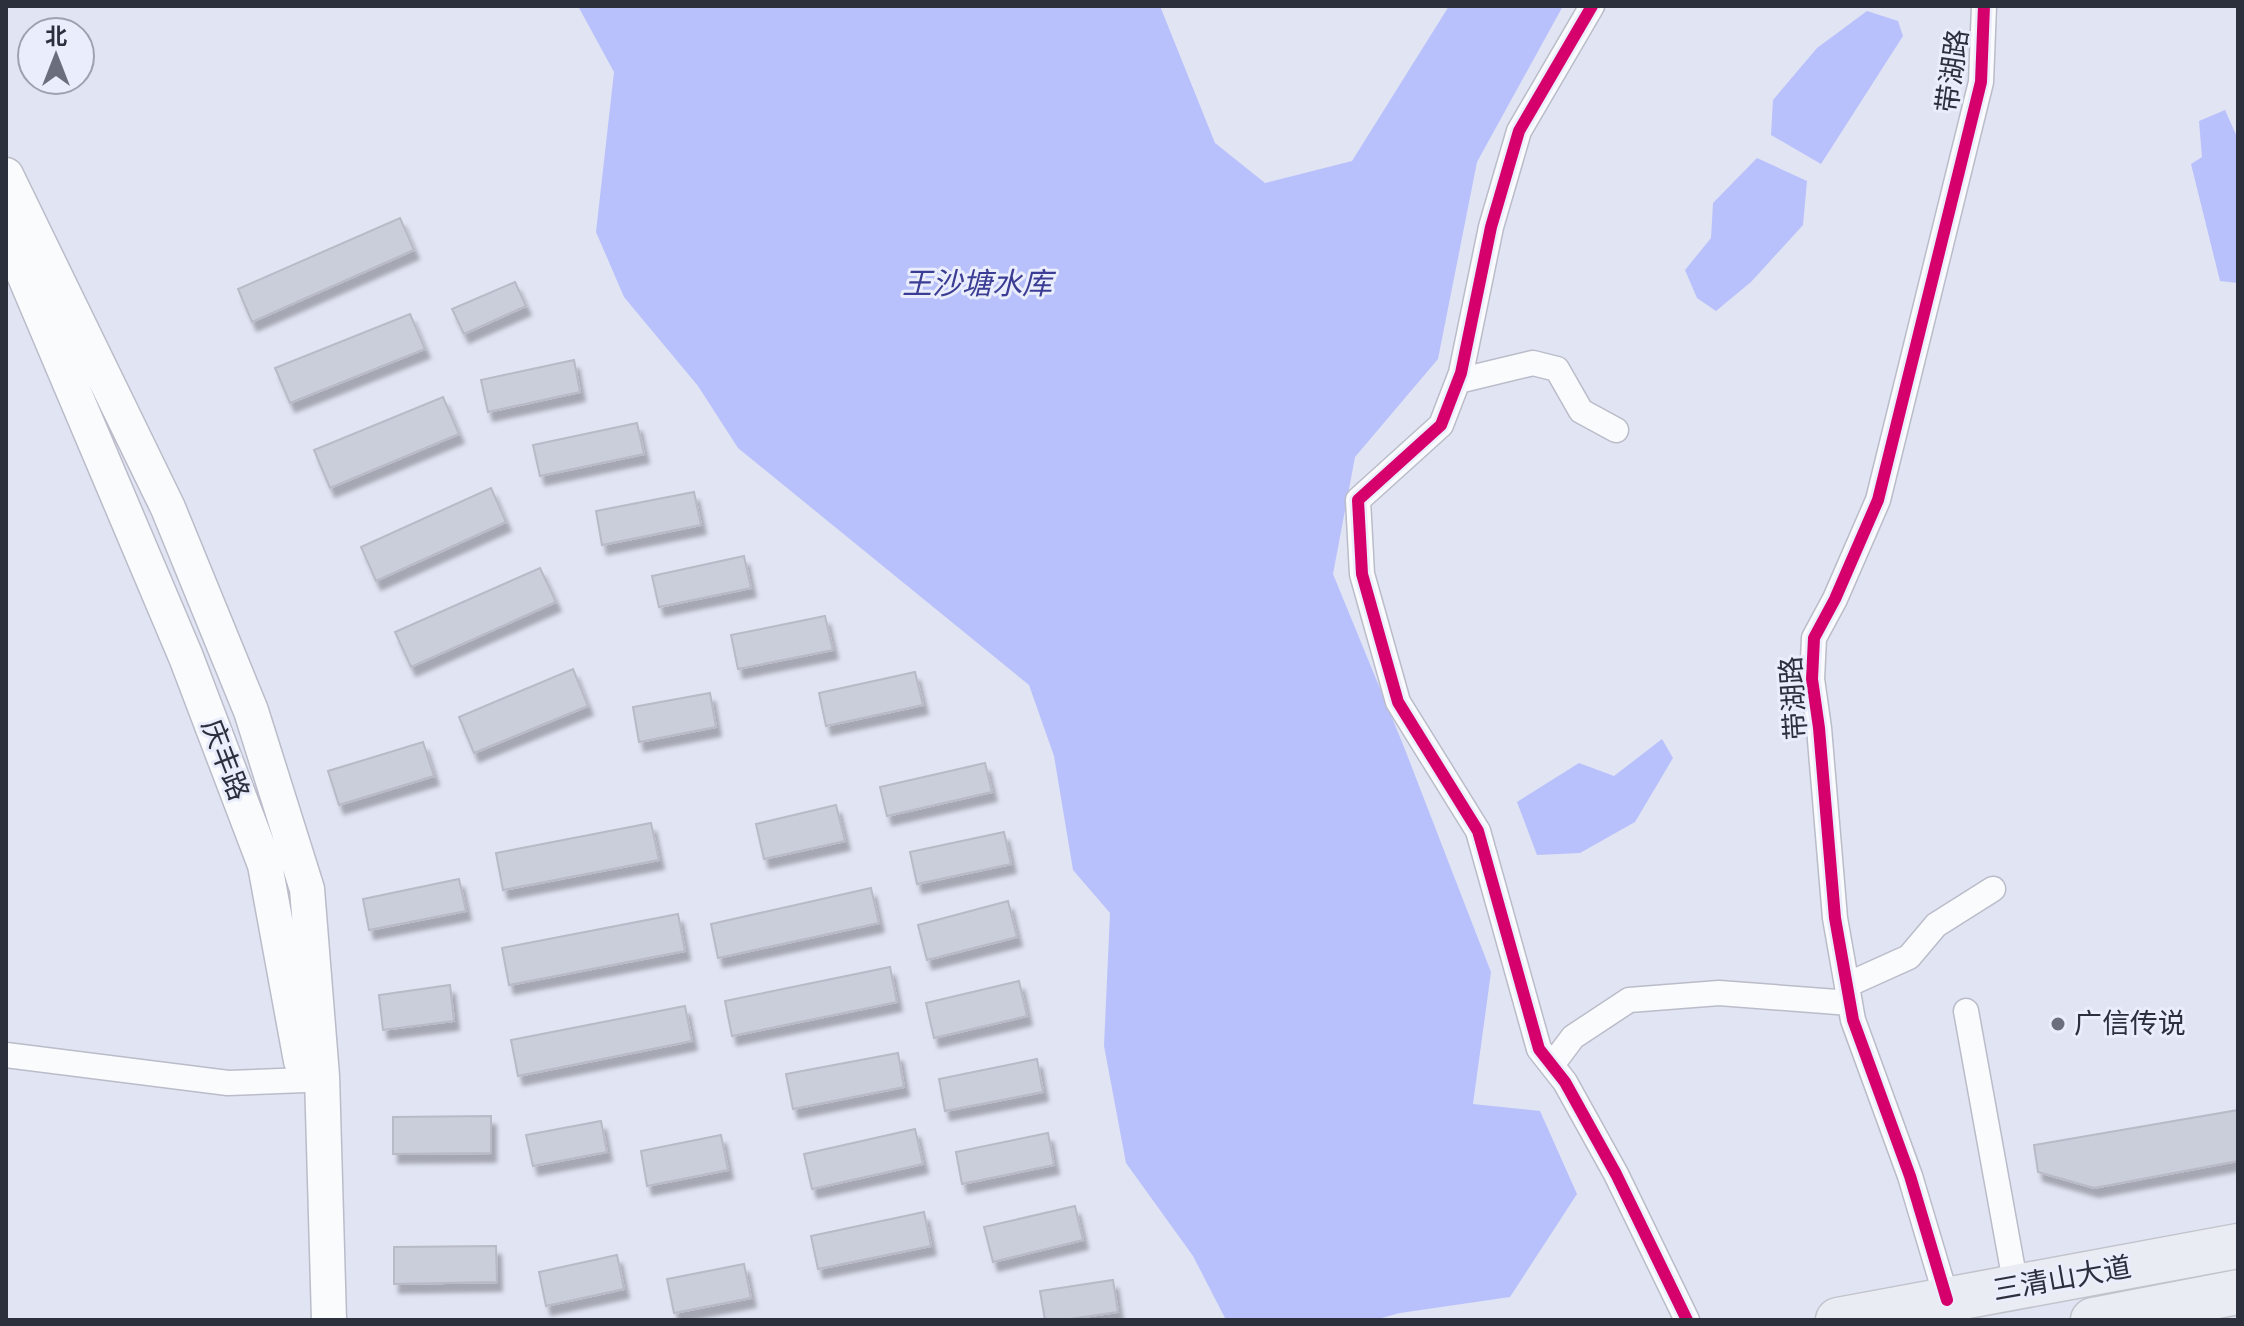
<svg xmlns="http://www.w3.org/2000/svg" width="2244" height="1326" viewBox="0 0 2244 1326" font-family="'Source Sans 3','Noto Sans SC',sans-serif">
  <defs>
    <filter id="shadow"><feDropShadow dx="5" dy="9" stdDeviation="2" flood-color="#0004"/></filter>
  </defs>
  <rect width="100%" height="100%" fill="#e1e4f3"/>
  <!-- water -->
  <path fill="#b8c1fb" d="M 578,6 L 1160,6 L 1215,143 L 1265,183 L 1352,161 L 1449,6 L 1563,6 L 1477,162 L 1438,359 L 1355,457 L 1333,574 L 1404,747 L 1491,972 L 1473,1104 L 1540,1111 L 1577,1194 L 1510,1297 L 1400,1313 L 1374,1320 L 1226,1320 L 1193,1256 L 1126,1163 L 1104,1046 L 1110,913 L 1073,870 L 1054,756 L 1029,685 L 738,448 L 698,386 L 624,297 L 596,232 L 614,72 Z
    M 1867,11 L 1898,21 L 1903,36 L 1821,164 L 1771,135 L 1773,100 L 1817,48 Z
    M 2225,110 L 2238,139 L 2238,283 L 2220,281 L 2191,164 L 2202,157 L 2199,121 Z
    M 1757,158 L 1807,181 L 1803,225 L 1751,282 L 1716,311 L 1697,298 L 1685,270 L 1711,238 L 1713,203 Z
    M 1662,739 L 1673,758 L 1635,822 L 1580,853 L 1537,855 L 1517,802 L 1579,763 L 1614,776 Z"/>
  <!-- building -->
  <path fill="#cacdda" stroke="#b8bac6" stroke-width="2" filter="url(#shadow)" d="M 400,218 L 414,250 L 252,322 L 238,289 Z
    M 515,282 L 526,306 L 464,334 L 452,309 Z
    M 410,314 L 425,349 L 290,403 L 275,368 Z
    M 574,360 L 580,392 L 488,412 L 481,380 Z
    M 443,397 L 459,434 L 330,488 L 314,450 Z
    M 637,423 L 644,454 L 540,476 L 533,445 Z
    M 491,488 L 506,522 L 376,581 L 361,547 Z
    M 694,492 L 701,525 L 602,545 L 596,511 Z
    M 744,556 L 751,588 L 659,607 L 652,576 Z
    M 540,568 L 556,602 L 411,667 L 395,632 Z
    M 825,616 L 833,650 L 738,669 L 731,635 Z
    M 573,669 L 588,706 L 474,753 L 459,717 Z
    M 915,672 L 923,705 L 826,726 L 819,693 Z
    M 710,693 L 716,727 L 639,742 L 633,707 Z
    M 423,742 L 434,776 L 339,805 L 328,771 Z
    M 985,763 L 992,792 L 887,816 L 880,787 Z
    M 836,805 L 845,841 L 764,859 L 756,824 Z
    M 651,823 L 659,860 L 503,890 L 496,853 Z
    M 1004,832 L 1011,864 L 917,884 L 910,852 Z
    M 459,879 L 466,911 L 369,930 L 363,899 Z
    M 871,888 L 879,923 L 718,958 L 711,924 Z
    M 1008,901 L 1017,937 L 927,960 L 918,925 Z
    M 678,914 L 685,951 L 509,985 L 502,948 Z
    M 890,967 L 897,1002 L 732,1036 L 725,1001 Z
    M 1019,981 L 1027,1016 L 934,1038 L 926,1003 Z
    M 450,985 L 454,1021 L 383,1030 L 379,995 Z
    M 685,1006 L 692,1041 L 518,1076 L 511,1040 Z
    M 898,1053 L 904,1087 L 793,1109 L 786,1074 Z
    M 1037,1059 L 1043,1092 L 945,1111 L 939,1079 Z
    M 2238,1110 L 2238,1161 L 2094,1188 L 2038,1172 L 2034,1145 Z
    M 491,1116 L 491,1153 L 393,1154 L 393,1117 Z
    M 601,1121 L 607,1152 L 533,1166 L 526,1135 Z
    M 915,1129 L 923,1164 L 812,1189 L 804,1154 Z
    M 1048,1133 L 1054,1165 L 962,1184 L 956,1152 Z
    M 721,1135 L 728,1170 L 647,1186 L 641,1151 Z
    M 1075,1206 L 1083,1240 L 993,1262 L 984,1227 Z
    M 924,1212 L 931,1246 L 818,1269 L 811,1236 Z
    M 496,1246 L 497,1282 L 394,1284 L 394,1247 Z
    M 617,1255 L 624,1289 L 546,1306 L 539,1272 Z
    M 744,1264 L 751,1298 L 674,1313 L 667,1279 Z
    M 1113,1280 L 1118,1312 L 1063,1320 L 1045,1320 L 1040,1291 Z"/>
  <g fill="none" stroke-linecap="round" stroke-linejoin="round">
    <!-- street casing -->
    <g stroke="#babcc9" stroke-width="27">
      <path id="street" d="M 1592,6 L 1519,131 L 1491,227 L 1461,373 L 1441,425 L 1358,500 L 1362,574 L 1398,702 L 1478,831 L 1539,1049 L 1565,1082 L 1616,1174 L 1687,1320
        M 1458,381 L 1533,363 L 1557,369 L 1581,411 L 1616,430
        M 1847,985 L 1909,957 L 1936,925 L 1993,889
        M 1966,1011 L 2016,1287
        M 6,1055 L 228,1083 L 305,1080
        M 1552,1065 L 1573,1037 L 1629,1000 L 1719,993 L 1850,1003
        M 1947,1300 L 1910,1176 L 1853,1020 L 1835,918 L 1819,728 L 1812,679 L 1814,638 L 1835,599 L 1878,500 L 1981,82 L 1984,6"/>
    </g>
    <!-- secondary casing -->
    <g stroke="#babcc9" stroke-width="37">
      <path id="secondary" d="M 6,175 L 168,508 L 251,711 L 307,889 L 322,1076 L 329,1320
        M 6,232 L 186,657 L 265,865 L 301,1061"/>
    </g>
    <!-- highway casing -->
    <g stroke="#c2c4cc" stroke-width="47">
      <path id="highway" d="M 1838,1320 L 2238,1246
        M 2093,1320 L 2238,1292"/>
    </g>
    <!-- street -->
    <use href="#street" stroke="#fafbfd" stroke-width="24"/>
    <!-- secondary -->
    <use href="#secondary" stroke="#fafbfd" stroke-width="34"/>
    <!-- highway -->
    <use href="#highway" stroke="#eaecf3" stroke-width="44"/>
    <!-- cycleway casing -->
    <g stroke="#eaedfb" stroke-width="17">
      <path id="cycleway" d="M 1592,6 L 1519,131 L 1491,227 L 1461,373 L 1441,425 L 1358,500 L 1362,574 L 1398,702 L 1478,831 L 1539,1049 L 1565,1082 L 1616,1174 L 1687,1320
        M 1947,1300 L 1910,1176 L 1853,1020 L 1835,918 L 1819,728 L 1812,679 L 1814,638 L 1835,599 L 1878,500 L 1981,82 L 1984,6"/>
    </g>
    <!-- cycleway -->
    <use href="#cycleway" stroke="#d6006c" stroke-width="12"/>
  </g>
  <!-- markers -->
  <circle fill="#6b6e7c" stroke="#eaedfb" stroke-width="3" cx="2058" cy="1024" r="8"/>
  <g text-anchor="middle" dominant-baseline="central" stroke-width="6" stroke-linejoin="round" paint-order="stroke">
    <!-- street labels -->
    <g font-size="28" fill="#2c2f3c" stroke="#eaedfb">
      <text transform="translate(1953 71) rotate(-82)">带湖路</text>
      <text transform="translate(1794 698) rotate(-94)">带湖路</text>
      <text transform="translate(225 760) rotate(69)">庆丰路</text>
      <text transform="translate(2062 1279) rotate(-10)">三清山大道</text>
    </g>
    <!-- poi labels -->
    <g font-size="28" fill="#2c2f3c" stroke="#eaedfb" text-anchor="start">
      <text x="2074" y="1024">广信传说</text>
    </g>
    <!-- water labels -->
    <g font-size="30" font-style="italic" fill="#3a3d93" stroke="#eaedfb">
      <text x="977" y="284">王沙塘水库</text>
    </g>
  </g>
  <!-- border -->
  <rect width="2244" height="1326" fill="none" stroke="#2c2f3c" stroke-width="16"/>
  <!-- north arrow -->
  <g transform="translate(56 56)"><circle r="38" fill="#eaedfb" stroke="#9ea1af" stroke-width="2"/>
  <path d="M0-6L14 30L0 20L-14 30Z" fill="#6b6e7c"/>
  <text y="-12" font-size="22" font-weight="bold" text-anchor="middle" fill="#2c2f3c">北</text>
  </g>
</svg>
